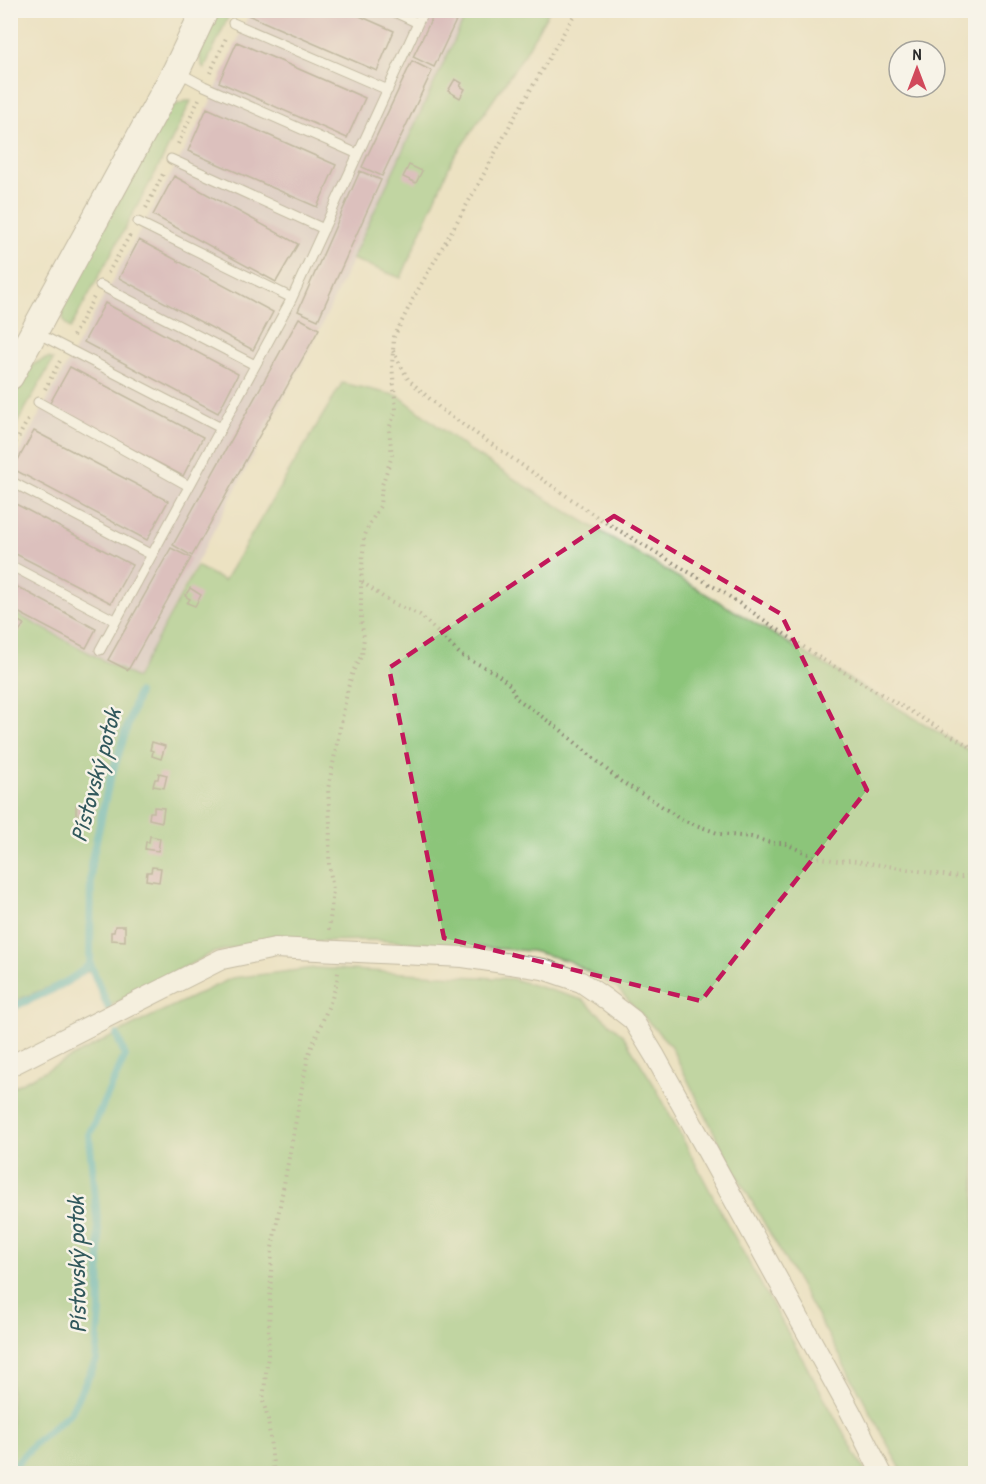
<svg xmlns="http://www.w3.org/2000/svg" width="986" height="1484" viewBox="0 0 986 1484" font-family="'Patrick Hand',sans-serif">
  <rect width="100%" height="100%" fill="#f7f3e8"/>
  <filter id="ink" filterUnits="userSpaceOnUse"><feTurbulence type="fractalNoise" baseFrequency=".0167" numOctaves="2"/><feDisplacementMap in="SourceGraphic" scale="12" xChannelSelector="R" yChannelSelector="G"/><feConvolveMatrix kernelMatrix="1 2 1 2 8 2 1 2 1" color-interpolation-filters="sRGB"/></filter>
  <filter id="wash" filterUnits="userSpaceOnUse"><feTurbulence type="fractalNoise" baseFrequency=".008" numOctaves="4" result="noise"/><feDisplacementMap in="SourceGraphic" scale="24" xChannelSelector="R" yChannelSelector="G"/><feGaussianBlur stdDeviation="1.35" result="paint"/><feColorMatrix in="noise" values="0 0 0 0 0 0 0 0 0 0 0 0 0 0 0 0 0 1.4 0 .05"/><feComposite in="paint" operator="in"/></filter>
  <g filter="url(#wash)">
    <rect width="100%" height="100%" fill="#ece2c2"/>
    <!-- industrial -->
    <path fill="#d0bdcc" d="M 250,11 L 468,11 L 321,327 L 136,678 L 11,611 L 11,466 L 209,105 Z"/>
    <!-- green -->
    <path fill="#8cc57a" stroke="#5c7852" stroke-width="1.5" d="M 219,11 L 231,11 L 204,69 C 192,52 210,27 219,11 Z
      M 468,11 L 549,11 L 524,55 L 452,160 L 401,278 L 352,259 Z
      M 186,101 L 191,101 L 159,166 L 70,329 L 64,322 L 62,307 L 168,108 Z
      M 49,358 L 53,360 L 11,434 C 11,422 9,408 11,396 C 13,379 33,361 49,358 Z
      M 342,383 L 399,396 L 470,451 L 543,497 L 975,754 L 975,1473 L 903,1473 L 849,1372 L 726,1156 L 670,1045 L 616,987 L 569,961 L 532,951 L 375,940 L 257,942 L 212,953 L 108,1007 L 92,970 L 11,1002 L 11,611 L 136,678 L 197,566 L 224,581 Z
      M 315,968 L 513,979 L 583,1000 L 623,1035 L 656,1088 L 729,1227 L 866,1473 L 25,1474 L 11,1464 L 11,1088 L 150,1017 L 232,978 Z"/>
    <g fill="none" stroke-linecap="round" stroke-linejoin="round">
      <!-- stream -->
      <path stroke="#3dadb7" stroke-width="8" d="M 108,1007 L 90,964 L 91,864 L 108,786 L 138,693
        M 10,1008 C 37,996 69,985 90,964
        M 10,1471 L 35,1443 L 71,1412 L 96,1361 L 100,1311 L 99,1239 L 89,1135 L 125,1056 L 117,1035"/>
    </g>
    <g id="blocks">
      <!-- building -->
      <path fill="#c898b7" d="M 250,10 L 346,10 L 394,31 L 377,71 L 248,15 Z
        M 436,10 L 461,10 L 434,67 L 413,57 Z
        M 237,42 L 365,98 L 347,138 L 219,82 Z
        M 412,61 L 432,71 L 382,176 L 362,167 Z
        M 455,79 L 462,83 L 460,86 L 465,89 L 460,98 L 448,91 Z
        M 207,108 L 336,165 L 317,207 L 188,151 Z
        M 409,165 L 422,171 L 416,183 L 403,177 Z
        M 360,171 L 381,180 L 318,320 L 298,311 Z
        M 174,176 L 298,244 L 276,282 L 153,215 Z
        M 139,240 L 273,312 L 253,350 L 119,278 Z
        M 105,303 L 238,374 L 218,413 L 84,342 Z
        M 299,318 L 319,329 L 192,556 L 173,545 Z
        M 70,367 L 203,437 L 183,476 L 49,405 Z
        M 34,431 L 168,501 L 147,540 L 13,469 Z
        M 10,501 L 132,565 L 111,603 L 10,551 Z
        M 171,548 L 191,558 L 128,670 L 108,660 Z
        M 10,583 L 96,629 L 86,648 L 10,608 Z
        M 190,588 L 201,595 L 195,606 L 187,603 L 190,599 L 185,596 Z
        M 10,616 L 24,624 L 16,637 L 10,633 Z
        M 152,742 L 165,746 L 161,759 L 152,756 L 153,751 L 150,750 Z
        M 159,773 L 167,775 L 164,788 L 153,786 L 155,779 L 158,779 Z
        M 76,805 L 94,806 L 93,817 L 76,816 Z
        M 154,807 L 164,808 L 162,822 L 149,819 L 150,812 L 154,812 Z
        M 150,836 L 160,838 L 158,851 L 145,849 L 146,842 L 149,842 Z
        M 152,867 L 161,868 L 159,882 L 146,880 L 147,872 L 151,872 Z
        M 115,926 L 125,926 L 125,941 L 111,940 L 111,932 L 114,932 Z"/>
    </g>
  </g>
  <g filter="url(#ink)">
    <use href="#blocks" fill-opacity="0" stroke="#8c8676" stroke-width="1.5"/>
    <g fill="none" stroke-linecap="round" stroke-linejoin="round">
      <!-- lane casing -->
      <g stroke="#8c8676" stroke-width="11">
        <path id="lane" d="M 390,10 L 418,23
          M 233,23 L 388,90
          M 178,72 L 204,86 L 358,154
          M 171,159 L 324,229
          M 138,222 L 292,298
          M 100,285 L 255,365
          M 37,333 L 221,428
          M 38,402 L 189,486
          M 10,481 L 152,555
          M 10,565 L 116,621
          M 100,650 L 292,298 L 424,10"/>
      </g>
      <!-- street casing -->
      <g stroke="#8c8676" stroke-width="22">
        <path id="street" d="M 10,1066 L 222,959 L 275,948 L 463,957 L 543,969 L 581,982 L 603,997 L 633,1020 L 655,1056 L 850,1411 L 882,1474"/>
      </g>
      <!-- secondary casing -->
      <g stroke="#8c8676" stroke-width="29">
        <path id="secondary" d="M 10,376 L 176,71 L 205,10"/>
      </g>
      <!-- path -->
      <path stroke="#8c8676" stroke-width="4" stroke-dasharray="1.5 4.5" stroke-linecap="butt" d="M 210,73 L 227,36
        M 178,144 L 199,99
        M 146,208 L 164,172
        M 108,273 L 130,235
        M 73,336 L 94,297
        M 393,351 L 408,379 L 442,410 L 600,519 L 724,593 L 820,658 L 976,750
        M 45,389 L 60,361
        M 10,453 L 30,416
        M 362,582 L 390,602 L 420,615 L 462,656 L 496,673 L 510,685 L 516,698 L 562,731 L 620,781 L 654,801 L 680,819 L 720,834 L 751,837 L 771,843 L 784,843 L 815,857 L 838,861 L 850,860 L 950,876 L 962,877 L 976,874
        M 329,930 L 333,890 L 329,864 L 330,824 L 328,789 L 348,688 L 353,671 L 362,655 L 364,637 L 361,621 L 361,582 L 364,538 L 368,527 L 380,506 L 382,485 L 392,456 L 389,429 L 396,410 L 392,365 L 394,337 L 415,295 L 478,185 L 510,125 L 577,10
        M 274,1474 L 268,1419 L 263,1401 L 268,1355 L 272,1248 L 308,1056 L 332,998 L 337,982 L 338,972"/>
      <!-- lane -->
      <use href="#lane" stroke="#fff" stroke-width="9"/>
      <!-- street -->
      <use href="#street" stroke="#fff" stroke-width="20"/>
      <!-- secondary -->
      <use href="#secondary" stroke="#fff" stroke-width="27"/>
    </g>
  </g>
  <!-- marked area -->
  <path d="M0 0H986V1484H0ZM 614,516 L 781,614 L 867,790 L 701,1001 L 444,938 L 389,668 Z" fill="#ece2c2" fill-opacity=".55" fill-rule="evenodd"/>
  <path fill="none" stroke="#c2185b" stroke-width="4.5" stroke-dasharray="12 8" stroke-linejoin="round" d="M 614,516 L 781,614 L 867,790 L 701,1001 L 444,938 L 389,668 Z"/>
  <g text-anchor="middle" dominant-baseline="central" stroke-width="5" stroke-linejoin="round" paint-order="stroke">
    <!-- water labels -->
    <g font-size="24" font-style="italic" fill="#31585c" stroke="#f7f3e8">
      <text transform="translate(95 775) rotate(-75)">Pístovský potok</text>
      <text transform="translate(76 1265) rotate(-91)">Pístovský potok</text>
    </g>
  </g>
  <!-- margin -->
  <rect width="986" height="1484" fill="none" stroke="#f7f3e8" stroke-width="36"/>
  <!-- north arrow -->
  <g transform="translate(917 69)"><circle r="28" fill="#f7f3e8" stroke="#a5a39c" stroke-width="1.5"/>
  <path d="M0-4.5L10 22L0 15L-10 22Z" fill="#d1495b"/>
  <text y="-9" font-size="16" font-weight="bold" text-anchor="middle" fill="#2b2b2b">N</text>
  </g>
</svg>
